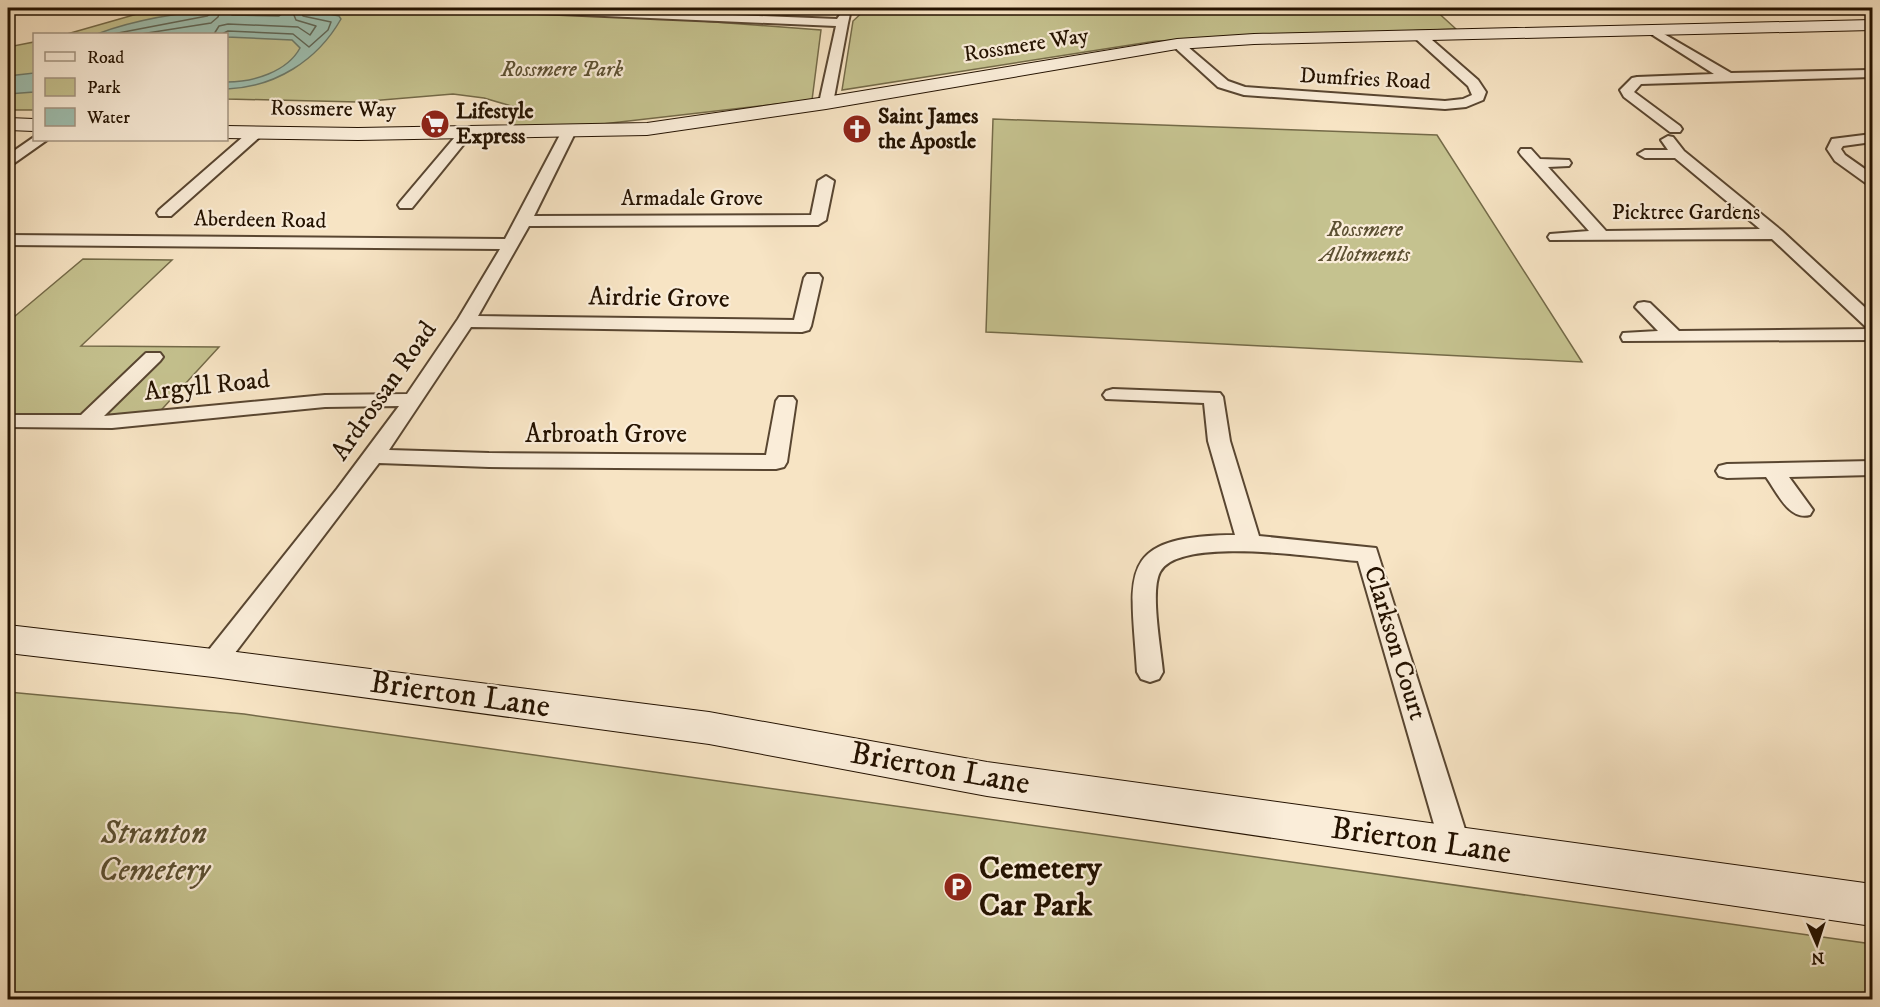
<svg xmlns="http://www.w3.org/2000/svg" width="1880" height="1007" viewBox="0 0 1880 1007" font-family="'IM FELL DW Pica',serif">
  <rect width="100%" height="100%" fill="#f7e4c4"/>
  <filter id="stains"><feTurbulence type="fractalNoise" baseFrequency=".00333" numOctaves="4"/><feColorMatrix values="0 0 0 0 .2 0 0 0 0 .09 0 0 0 0 .02 0 0 0 .5 -.17"/></filter>
  <radialGradient id="worn" r=".72"><stop offset=".6" stop-color="#630" stop-opacity="0"/><stop offset="1" stop-color="#630" stop-opacity=".3"/></radialGradient>
  <!-- green -->
  <path fill="#c5c28f" stroke="#746a48" stroke-width="1.5" d="M 158,8 L 529,8 L 821,30 L 812,100 L 576,127 L 505,128 L 518,108 L 484,98 L 453,94 L 358,102 L 227,99 L 226,34 L 67,34 Z
    M 867,8 L 1433,8 L 1456,29 L 1156,41 L 842,90 L 853,21 Z
    M 34,42 L 34,110 L 8,110 L 8,47 Z
    M 993,119 L 1437,135 L 1582,362 L 986,332 Z
    M 83,259 L 172,260 L 81,346 L 219,347 L 152,420 L 8,418 L 8,322 Z
    M 8,692 L 244,714 L 1872,944 L 1872,999 L 8,999 Z"/>
  <!-- water -->
  <path fill="#9ebfb0" stroke="#6d7a6a" stroke-width="1.5" d="M 238,8 L 314,11 L 339,16 L 341,19 C 317,61 275,87 227,89 L 227,82 C 253,82 287,72 300,48 L 292,40 L 227,37 L 226,34 L 97,34 C 141,17 190,11 238,8 Z
    M 34,73 L 34,92 L 8,94 L 8,76 Z"/>
  <g fill="none" stroke-linecap="round" stroke-linejoin="round">
    <!-- shore -->
    <path stroke="#616858" stroke-width="1.5" d="M 230,8 L 232,15 L 279,16 L 282,14 L 282,8
      M 113,34 L 207,16 L 212,13 L 213,8
      M 141,34 L 211,23 L 218,17 L 221,8
      M 214,34 L 219,26 L 228,24 L 298,27 L 310,35 L 316,26 L 296,20 L 291,8
      M 222,34 L 228,31 L 293,34 L 309,47 L 328,30 L 331,22 L 303,16 L 299,8"/>
    <!-- street casing -->
    <g stroke="#594631" stroke-width="4">
      <path id="street" d="M 483,8 L 556,8 L 837,19 L 845,8 L 857,8 L 850,14 L 848,23 L 833,103 L 826,107 L 819,103 L 836,26 L 489,11 Z
        M 1652,27 L 1731,73 L 1869,70 L 1872,71 L 1872,77 L 1641,84 L 1634,92 L 1680,126 L 1682,129 L 1680,132 L 1670,132 L 1624,97 L 1620,90 L 1632,78 L 1637,77 L 1714,74 L 1648,32 L 1648,28 Z
        M 1420,32 L 1424,33 L 1478,80 L 1486,92 L 1483,100 L 1466,107 L 1445,109 L 1244,95 L 1218,87 L 1171,44 L 1173,41 L 1181,41 L 1228,81 L 1245,87 L 1445,101 L 1463,99 L 1472,95 L 1468,86 L 1416,39 L 1414,36 Z
        M 569,127 L 576,131 L 534,216 L 811,215 L 818,181 L 826,176 L 834,181 L 826,220 L 818,225 L 529,226 L 478,316 L 794,320 L 804,278 L 807,274 L 819,274 L 822,278 L 811,326 L 809,330 L 802,332 L 471,327 L 389,450 L 489,453 L 766,455 L 776,401 L 779,397 L 793,397 L 796,401 L 787,462 L 784,467 L 776,469 L 489,467 L 379,463 L 222,670 L 213,673 L 204,670 L 200,663 L 204,656 L 337,489 L 399,406 L 325,407 L 112,428 L 8,427 L 8,415 L 81,415 L 146,353 L 160,353 L 163,357 L 160,361 L 104,416 L 325,395 L 407,394 L 458,319 L 500,249 L 8,245 L 8,235 L 505,239 L 562,131 Z
        M 257,128 L 264,132 L 262,135 L 171,216 L 159,216 L 157,213 L 159,210 L 252,129 Z
        M 465,130 L 472,134 L 412,208 L 400,208 L 398,205 L 400,202 L 460,131 Z
        M 1872,134 L 1872,142 L 1843,146 L 1841,149 L 1845,155 L 1872,174 L 1872,186 L 1867,184 L 1835,161 L 1827,149 L 1832,139 Z
        M 1668,136 L 1673,137 L 1684,151 L 1782,231 L 1872,314 L 1872,328 L 1866,327 L 1772,239 L 1550,240 L 1548,237 L 1550,234 L 1589,231 L 1521,155 L 1519,152 L 1521,149 L 1531,149 L 1540,159 L 1569,160 L 1571,163 L 1569,166 L 1548,167 L 1606,231 L 1760,229 L 1675,158 L 1645,158 L 1638,154 L 1645,150 L 1668,150 L 1661,140 Z
        M 34,137 L 34,140 L 47,140 L 13,164 L 8,165 L 8,155 Z
        M 1644,302 L 1650,303 L 1679,331 L 1872,329 L 1872,340 L 1623,341 L 1621,337 L 1623,333 L 1658,331 L 1635,307 L 1638,303 Z
        M 1113,389 L 1220,393 L 1223,397 L 1230,441 L 1259,536 L 1376,548 L 1470,845 L 1466,855 L 1455,859 L 1444,855 L 1440,845 L 1358,561 C 1320,558 1179,535 1160,572 C 1150,591 1161,649 1163,672 L 1159,679 L 1150,682 L 1141,679 L 1137,672 C 1131,574 1114,536 1235,535 L 1208,441 L 1204,403 L 1106,399 L 1103,395 L 1106,391 Z
        M 1872,461 L 1872,475 L 1789,477 L 1813,510 L 1810,515 C 1789,521 1777,492 1766,477 L 1727,478 L 1719,476 L 1716,471 L 1719,466 L 1727,464 Z"/>
    </g>
    <!-- secondary casing -->
    <g stroke="#241200" stroke-width="2">
      <path id="secondary" d="M 1872,20 L 1872,30 L 1254,44 L 1177,49 L 826,109 L 647,135 L 358,140 L 226,138 L 226,126 L 358,128 L 647,123 L 826,97 L 1177,39 L 1254,34 Z
        M 8,118 L 34,119 L 34,131 L 8,130 Z
        M 8,625 L 213,649 L 709,712 L 987,762 L 1872,884 L 1872,926 L 987,796 L 709,744 L 213,677 L 8,653 Z"/>
    </g>
    <!-- street -->
    <use href="#street" fill="#faedd9" fill-rule="evenodd"/>
    <!-- secondary -->
    <use href="#secondary" fill="#faedd9" fill-rule="evenodd"/>
  </g>
  <!-- icons -->
  <defs>
    <g id="supermarket-disc" transform="scale(1.5)"><circle r="9.5" fill="#8f2418" stroke="#faedd9"/><path d="M-6-5.5h2.5l.6 2H6L4.5 2H-2.5L-4.4-4H-6ZM-1.5 3.2a1.3 1.3 0 1 0 .1 0ZM3 3.2a1.3 1.3 0 1 0 .1 0Z" fill="#fff"/></g>
    <g id="church-disc" transform="scale(1.5)"><circle r="9.5" fill="#8f2418" stroke="#faedd9"/><path d="M-1.2-6h2.4v3.5h3.3v2.4h-3.3V6h-2.4V-.1h-3.3v-2.4h3.3Z" fill="#fff"/></g>
    <g id="parking-disc" transform="scale(1.5)"><circle r="9.5" fill="#8f2418" stroke="#faedd9"/><path d="M-3.5-5.5H1a3.5 3.5 0 0 1 0 7H-1V5.5H-3.5ZM-1-3.4V-.6H.8a1.4 1.4 0 0 0 0-2.8Z" fill="#fff"/></g>
  </defs>
  <g fill-rule="evenodd">
    <use href="#supermarket-disc" x="435" y="124"/>
    <use href="#church-disc" x="857" y="129"/>
    <use href="#parking-disc" x="958" y="887"/>
  </g>
  <g text-anchor="middle" dominant-baseline="central" stroke-width="4.5" stroke-linejoin="round" paint-order="stroke">
    <!-- far-street labels -->
    <g font-size="22" fill="#241200" stroke="#faedd9">
      <text transform="translate(1026 45) rotate(-9)">Rossmere Way</text>
      <text transform="translate(1365 79) rotate(3)">Dumfries Road</text>
      <text transform="translate(333 109) rotate(1)">Rossmere Way</text>
      <text x="692" y="198">Armadale Grove</text>
      <text x="1686" y="212">Picktree Gardens</text>
      <text transform="translate(260 220) rotate(1)">Aberdeen Road</text>
    </g>
    <!-- far-park labels -->
    <g font-size="22" font-style="italic" fill="#5c5032" stroke="#faedd9">
      <text x="562" y="69">Rossmere Park</text>
      <text x="1365" y="229">Rossmere<tspan x="1365" dy="25">Allotments</tspan></text>
    </g>
    <!-- far-poi labels -->
    <g font-size="22" font-weight="bold" fill="#241200" stroke="#faedd9" text-anchor="start">
      <text x="456" y="111">Lifestyle<tspan x="456" dy="25">Express</tspan></text>
      <text x="878" y="116">Saint James<tspan x="878" dy="25">the Apostle</tspan></text>
    </g>
    <!-- street labels -->
    <g font-size="26" fill="#241200" stroke="#faedd9">
      <text transform="translate(659 298) rotate(1)">Airdrie Grove</text>
      <text transform="translate(207 386) rotate(-6)">Argyll Road</text>
      <text transform="translate(384 391) rotate(-55)">Ardrossan Road</text>
      <text x="606" y="434">Arbroath Grove</text>
      <text transform="translate(1395 643) rotate(73)">Clarkson Court</text>
    </g>
    <!-- near-street labels -->
    <g font-size="32" fill="#241200" stroke="#faedd9">
      <text transform="translate(460 695) rotate(8)">Brierton Lane</text>
      <text transform="translate(940 769) rotate(10)">Brierton Lane</text>
      <text transform="translate(1421 841) rotate(8)">Brierton Lane</text>
    </g>
    <!-- near-park labels -->
    <g font-size="32" font-style="italic" fill="#5c5032" stroke="#faedd9">
      <text x="154" y="834">Stranton<tspan x="154" dy="37">Cemetery</tspan></text>
    </g>
    <!-- near-poi labels -->
    <g font-size="32" font-weight="bold" fill="#241200" stroke="#faedd9" text-anchor="start">
      <text x="979" y="869">Cemetery<tspan x="979" dy="37">Car Park</tspan></text>
    </g>
  </g>
  <!-- margin -->
  <rect width="1880" height="1007" fill="none" stroke="#f7e4c4" stroke-width="30"/>
  <rect x="9" y="9" width="1862" height="989" fill="none" stroke="#241200" stroke-width="3"/>
  <rect x="15" y="15" width="1850" height="977" fill="none" stroke="#241200" stroke-width="1.5"/>
  <!-- legend -->
  <rect x="33" y="33" width="195" height="108" fill="#faedd9" stroke="#a49582" stroke-width="1.5"/>
  <rect x="45" y="52" width="30" height="9" fill="#faedd9" stroke="#a49582" stroke-width="1.5"/>
  <text x="87" y="63" font-size="18" fill="#241200">Road</text>
  <rect x="45" y="78" width="30" height="18" fill="#c5c28f" stroke="#a49582" stroke-width="1.5"/>
  <text x="87" y="93" font-size="18" fill="#241200">Park</text>
  <rect x="45" y="108" width="30" height="18" fill="#9ebfb0" stroke="#a49582" stroke-width="1.5"/>
  <text x="87" y="123" font-size="18" fill="#241200">Water</text>
  <!-- north arrow -->
  <g transform="translate(1817 944) rotate(177)" stroke="#faedd9" stroke-width="4.5" paint-order="stroke">
  <path d="M0-4.5L10 22L0 15L-10 22Z" fill="#241200"/>
  <text y="-9" font-size="16" font-weight="bold" text-anchor="middle" fill="#241200">N</text>
  </g>
  <rect width="100%" height="100%" filter="url(#stains)"/>
  <rect width="100%" height="100%" fill="url(#worn)"/>
</svg>
